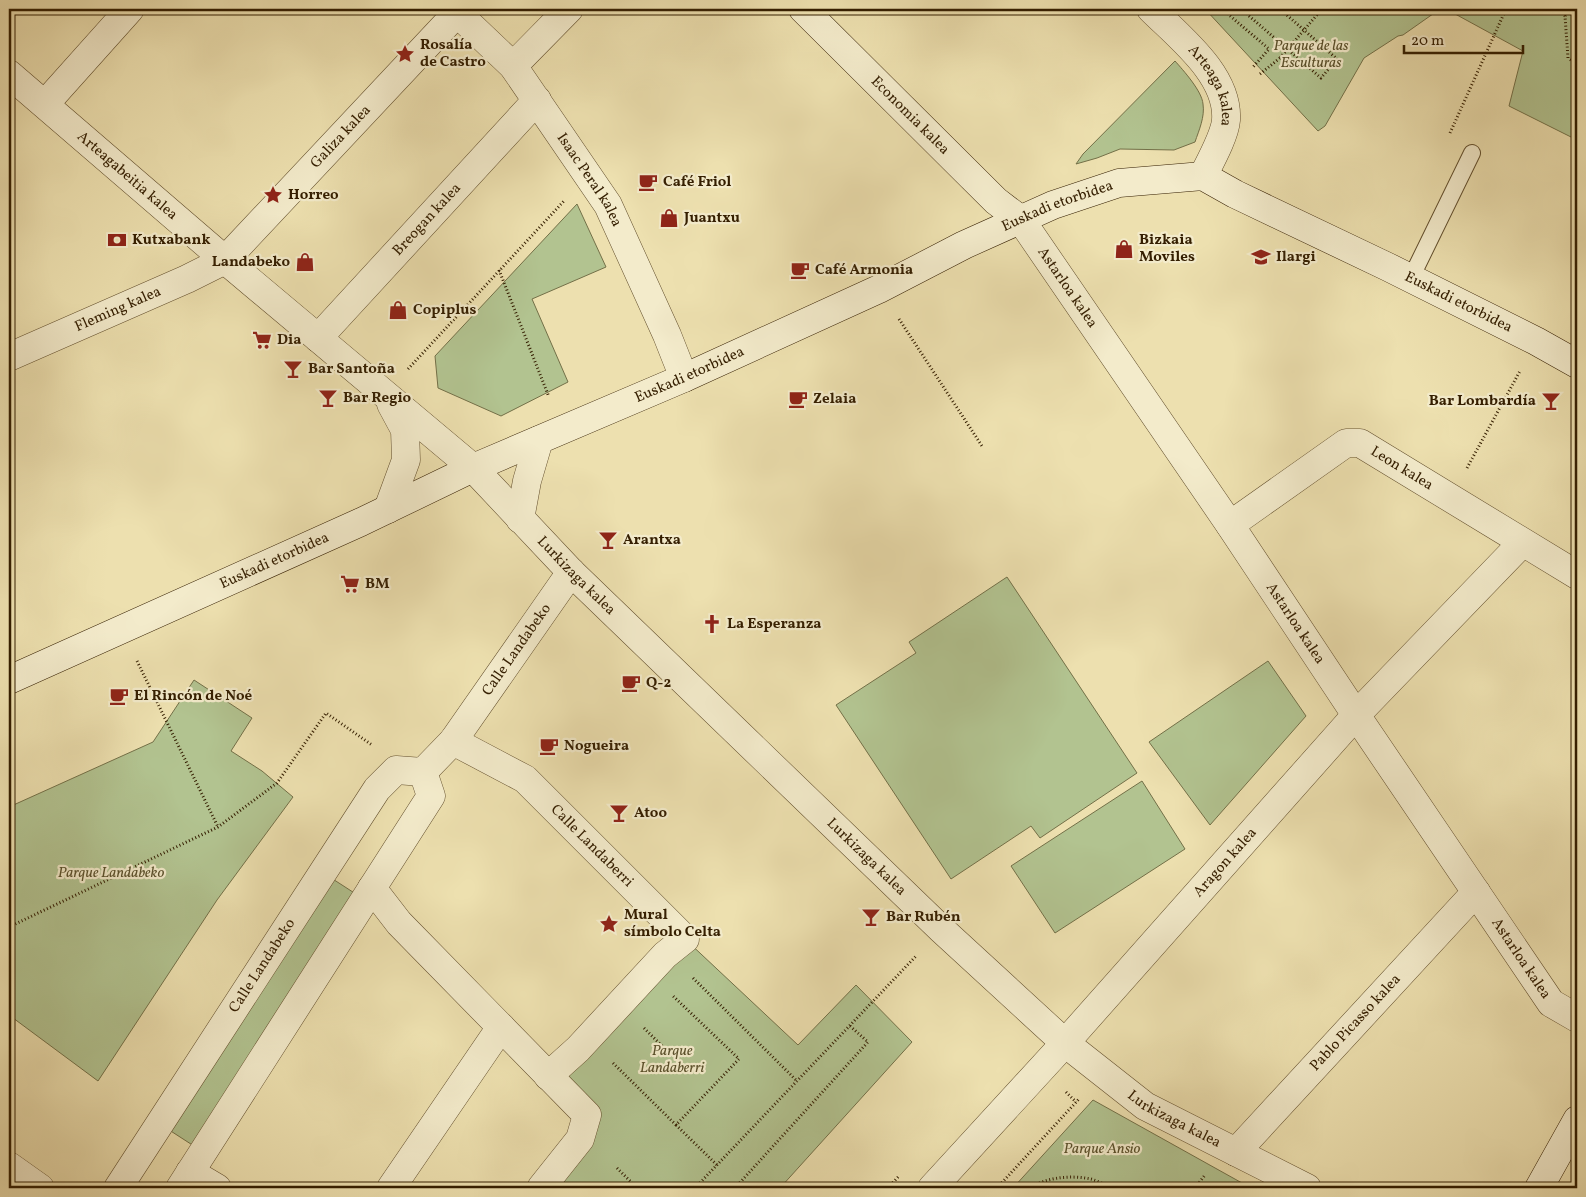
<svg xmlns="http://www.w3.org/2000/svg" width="1586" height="1197" viewBox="0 0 1586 1197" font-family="Vollkorn,serif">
  <rect width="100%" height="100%" fill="#ede0af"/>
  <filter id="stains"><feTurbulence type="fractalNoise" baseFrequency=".004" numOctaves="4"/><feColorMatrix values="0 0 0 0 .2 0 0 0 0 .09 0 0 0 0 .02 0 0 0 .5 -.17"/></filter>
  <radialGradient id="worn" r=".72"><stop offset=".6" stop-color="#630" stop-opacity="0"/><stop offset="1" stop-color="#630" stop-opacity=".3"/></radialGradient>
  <!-- green -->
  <path fill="#b2c390" stroke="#737048" d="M 1205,9 L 1440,9 L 1403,35 L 1398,36 L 1364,58 L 1325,126 L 1318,131 Z
    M 1446,9 L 1577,9 L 1577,140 L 1509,106 L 1523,51 Z
    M 1175,61 C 1183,70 1202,91 1203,104 C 1205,117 1199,130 1195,142 L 1174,150 L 1120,149 L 1097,158 L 1076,164 L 1083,154 Z
    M 577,204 L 606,267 L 532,299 L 568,382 L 501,416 L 438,388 L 435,356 Z
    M 1007,577 L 1137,773 L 1040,838 L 1031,826 L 951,879 L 836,705 L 916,653 L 909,642 Z
    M 1268,661 L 1306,716 L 1210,825 L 1149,742 Z
    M 194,680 L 252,718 L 231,751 L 262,771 L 293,797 L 217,900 L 98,1081 L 9,1015 L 9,807 L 153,742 Z
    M 1142,781 L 1185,849 L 1055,933 L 1011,866 Z
    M 325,874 L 359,896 L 197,1148 L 163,1126 Z
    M 685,939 L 798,1045 L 856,985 L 912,1042 L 780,1188 L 541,1188 L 587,1115 L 548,1076 Z
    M 1093,1100 L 1251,1188 L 1013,1188 Z"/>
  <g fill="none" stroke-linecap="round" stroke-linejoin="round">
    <!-- lane casing -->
    <g stroke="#624e2c" stroke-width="18">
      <path id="lane" d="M 1411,278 L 1472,153"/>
    </g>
    <!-- street casing -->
    <g stroke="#624e2c" stroke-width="29">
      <g id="street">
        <path id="s1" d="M 453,9 L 513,66 L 608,205 L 667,335 L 684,378"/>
        <path id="s2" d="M 1151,9 C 1179,37 1229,75 1226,120 C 1225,135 1210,162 1203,176"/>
        <path d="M 513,66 L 569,9"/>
        <path id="s3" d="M 9,74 L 225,260 L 473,468 L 571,572 L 941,929 L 1065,1043 L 1145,1106 L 1307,1188"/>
        <path d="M 45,104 L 130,9"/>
        <path id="s4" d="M 1021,220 L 1230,525 L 1356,715 L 1551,1003 L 1577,1018"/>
        <path id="s5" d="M 318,338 L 537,100"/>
        <path id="s6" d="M 9,357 L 187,279 L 225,260 L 457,13"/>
        <path d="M 388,509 L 406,460 L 405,430 L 391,404"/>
        <path d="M 520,519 L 527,481 L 539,440"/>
        <path id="s7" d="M 1230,525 L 1346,443 L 1360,443 L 1577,575"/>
        <path id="s8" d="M 453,741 L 525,779 L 685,939 L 665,955 L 578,1049 L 548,1076"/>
        <path d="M 372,888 L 399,923 L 587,1115 L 580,1139 L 541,1188"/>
        <path id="s9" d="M 1236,1152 L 1476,892"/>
        <path d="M 9,1166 L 40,1188"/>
        <path d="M 190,1172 L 217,1188"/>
        <path id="s10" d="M 118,1188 L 377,789 L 396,770 L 423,772 L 453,741 L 571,572"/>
        <path d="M 180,1188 L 431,796 L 423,772"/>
        <path d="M 391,1188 L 501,1027"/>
        <path id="s11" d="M 932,1188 L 1065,1043 L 1356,715 L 1522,543"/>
      </g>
    </g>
    <!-- secondary casing -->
    <g stroke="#341e00" stroke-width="29">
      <g id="secondary">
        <path id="s12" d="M 803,9 L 996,201 L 1021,220"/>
        <path id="s13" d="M 9,680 L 361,522 L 473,468 L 684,378 L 879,289 L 964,245 L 1053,205 L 1119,183 L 1203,176 L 1235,194 L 1388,267 L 1536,341 L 1577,364"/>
        <path d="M 1539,1188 L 1577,1120"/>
      </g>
    </g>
    <!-- path -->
    <path stroke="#341e00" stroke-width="3" stroke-dasharray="1 2.5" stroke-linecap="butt" d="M 1222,9 L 1269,49 L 1253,67
      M 1241,9 L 1321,78 L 1337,59 L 1280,9
      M 1372,9 L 1377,13 L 1381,9
      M 1556,9 L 1565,16 L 1568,58 L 1577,64
      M 1565,16 L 1569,9
      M 1260,74 L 1280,58
      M 1450,133 L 1506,9
      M 499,270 L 549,397
      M 899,319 L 982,446
      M 408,369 L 564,201
      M 1467,468 L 1520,371
      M 137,661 L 218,827
      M 9,927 L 218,827 L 277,783 L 326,713 L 372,745
      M 693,978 L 797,1081
      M 644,1028 L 668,1052
      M 613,1063 L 676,1125 L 739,1059 L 673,996
      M 1066,1092 L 1076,1102
      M 676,1125 L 717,1165
      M 617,1168 L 637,1188
      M 695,1188 L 917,955
      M 735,1188 L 868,1042 L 850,1026
      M 888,1188 L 899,1176
      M 997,1188 L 1079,1099
      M 1030,1188 C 1047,1177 1071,1175 1091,1179 C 1098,1181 1105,1185 1112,1188
      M 1195,1188 L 1205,1175"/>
    <!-- lane -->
    <use href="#lane" stroke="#f3ebcb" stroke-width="16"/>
    <!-- street -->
    <use href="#street" stroke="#f3ebcb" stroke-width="28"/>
    <!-- secondary -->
    <use href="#secondary" stroke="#f3ebcb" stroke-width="28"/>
    <!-- path-bridge -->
    <path stroke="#341e00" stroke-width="3" stroke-dasharray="1 2.5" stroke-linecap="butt" d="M 1280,58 L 1322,9"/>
  </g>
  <!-- icons -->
  <defs>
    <g id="sight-bare" transform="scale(1.5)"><path d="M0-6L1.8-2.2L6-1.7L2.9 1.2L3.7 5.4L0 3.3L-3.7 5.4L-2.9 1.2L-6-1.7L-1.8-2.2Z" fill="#8f2418" stroke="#f3ebcb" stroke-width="2.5" paint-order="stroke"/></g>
    <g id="cafe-bare" transform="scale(1.5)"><path d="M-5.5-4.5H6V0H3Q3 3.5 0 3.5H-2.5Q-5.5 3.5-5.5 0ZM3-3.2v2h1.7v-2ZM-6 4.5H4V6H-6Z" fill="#8f2418" stroke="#f3ebcb" stroke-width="2.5" paint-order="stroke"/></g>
    <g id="shop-bare" transform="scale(1.5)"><path d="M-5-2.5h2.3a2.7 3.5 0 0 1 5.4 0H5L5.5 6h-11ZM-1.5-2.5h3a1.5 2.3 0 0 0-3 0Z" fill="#8f2418" stroke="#f3ebcb" stroke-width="2.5" paint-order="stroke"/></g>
    <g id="bank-bare" transform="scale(1.5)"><path d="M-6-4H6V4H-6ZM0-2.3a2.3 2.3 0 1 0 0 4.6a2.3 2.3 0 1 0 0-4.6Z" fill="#8f2418" stroke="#f3ebcb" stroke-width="2.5" paint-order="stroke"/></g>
    <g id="school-bare" transform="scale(1.5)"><path d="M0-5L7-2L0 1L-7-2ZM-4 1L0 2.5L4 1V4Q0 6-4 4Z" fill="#8f2418" stroke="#f3ebcb" stroke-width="2.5" paint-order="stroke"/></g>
    <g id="supermarket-bare" transform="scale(1.5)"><path d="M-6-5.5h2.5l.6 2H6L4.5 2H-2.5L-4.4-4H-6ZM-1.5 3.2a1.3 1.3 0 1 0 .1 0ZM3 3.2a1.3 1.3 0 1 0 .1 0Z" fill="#8f2418" stroke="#f3ebcb" stroke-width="2.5" paint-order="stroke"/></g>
    <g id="bar-bare" transform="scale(1.5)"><path d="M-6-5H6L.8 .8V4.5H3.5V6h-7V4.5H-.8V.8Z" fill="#8f2418" stroke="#f3ebcb" stroke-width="2.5" paint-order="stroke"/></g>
    <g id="church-bare" transform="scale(1.5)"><path d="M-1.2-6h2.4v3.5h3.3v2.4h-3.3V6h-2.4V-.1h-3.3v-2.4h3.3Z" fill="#8f2418" stroke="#f3ebcb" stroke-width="2.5" paint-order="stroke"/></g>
  </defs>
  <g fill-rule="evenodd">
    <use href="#sight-bare" x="405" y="54"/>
    <use href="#cafe-bare" x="648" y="182"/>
    <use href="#sight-bare" x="273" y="195"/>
    <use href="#shop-bare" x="669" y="218"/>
    <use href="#bank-bare" x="117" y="240"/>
    <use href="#shop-bare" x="1124" y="249"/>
    <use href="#school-bare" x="1261" y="257"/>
    <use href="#shop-bare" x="305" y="262"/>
    <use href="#cafe-bare" x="800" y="270"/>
    <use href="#shop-bare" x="398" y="310"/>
    <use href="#supermarket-bare" x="262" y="340"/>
    <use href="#bar-bare" x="293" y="369"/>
    <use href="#bar-bare" x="328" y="398"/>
    <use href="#cafe-bare" x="798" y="399"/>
    <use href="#bar-bare" x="1551" y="401"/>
    <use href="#bar-bare" x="608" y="540"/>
    <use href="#supermarket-bare" x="350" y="584"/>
    <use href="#church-bare" x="712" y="624"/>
    <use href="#cafe-bare" x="631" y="683"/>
    <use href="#cafe-bare" x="119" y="696"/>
    <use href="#cafe-bare" x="549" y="746"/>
    <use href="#bar-bare" x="619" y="813"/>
    <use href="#bar-bare" x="871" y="917"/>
    <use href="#sight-bare" x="609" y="924"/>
  </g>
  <g text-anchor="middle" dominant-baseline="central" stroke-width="4.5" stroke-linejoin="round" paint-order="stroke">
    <!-- poi labels -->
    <g font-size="15" font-weight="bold" fill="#341e00" stroke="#f3ebcb" text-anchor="start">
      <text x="420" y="45">Rosalía<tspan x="420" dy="17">de Castro</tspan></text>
      <text x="663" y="182">Café Friol</text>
      <text x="288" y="195">Horreo</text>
      <text x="684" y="218">Juantxu</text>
      <text x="132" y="240">Kutxabank</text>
      <text x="1139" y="240">Bizkaia<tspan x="1139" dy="17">Moviles</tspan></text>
      <text x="1276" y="257">Ilargi</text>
      <text x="290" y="262" text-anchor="end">Landabeko</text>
      <text x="815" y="270">Café Armonia</text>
      <text x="413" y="310">Copiplus</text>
      <text x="277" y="340">Dia</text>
      <text x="308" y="369">Bar Santoña</text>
      <text x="343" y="398">Bar Regio</text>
      <text x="813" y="399">Zelaia</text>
      <text x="1536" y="401" text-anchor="end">Bar Lombardía</text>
      <text x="623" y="540">Arantxa</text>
      <text x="365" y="584">BM</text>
      <text x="727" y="624">La Esperanza</text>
      <text x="646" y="683">Q-2</text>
      <text x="134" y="696">El Rincón de Noé</text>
      <text x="564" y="746">Nogueira</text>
      <text x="634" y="813">Atoo</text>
      <text x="624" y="915">Mural<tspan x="624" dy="17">símbolo Celta</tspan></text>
      <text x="886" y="917">Bar Rubén</text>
    </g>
    <!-- park labels -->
    <g font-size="15" font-style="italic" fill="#5a502b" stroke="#f3ebcb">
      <text x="1311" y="46">Parque de las<tspan x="1311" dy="17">Esculturas</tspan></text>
      <text x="111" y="873">Parque Landabeko</text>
      <text x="672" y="1051">Parque<tspan x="672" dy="17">Landaberri</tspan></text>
      <text x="1102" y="1149">Parque Ansio</text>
    </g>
    <!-- street labels -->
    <g font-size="15" fill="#341e00" stroke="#f3ebcb">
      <text stroke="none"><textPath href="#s2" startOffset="100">Arteaga kalea</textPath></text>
      <text stroke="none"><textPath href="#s12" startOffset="151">Economia kalea</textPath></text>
      <text stroke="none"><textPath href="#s6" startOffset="406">Galiza kalea</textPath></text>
      <text stroke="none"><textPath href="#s3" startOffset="156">Arteagabeitia kalea</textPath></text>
      <text stroke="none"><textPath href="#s1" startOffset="220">Isaac Peral kalea</textPath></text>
      <text stroke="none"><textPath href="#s13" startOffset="1151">Euskadi etorbidea</textPath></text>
      <text stroke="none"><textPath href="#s5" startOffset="161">Breogan kalea</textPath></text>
      <text stroke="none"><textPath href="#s4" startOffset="82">Astarloa kalea</textPath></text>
      <text stroke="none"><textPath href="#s13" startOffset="1586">Euskadi etorbidea</textPath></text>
      <text stroke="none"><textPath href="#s6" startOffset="119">Fleming kalea</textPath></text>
      <text stroke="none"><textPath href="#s13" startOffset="746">Euskadi etorbidea</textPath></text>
      <text stroke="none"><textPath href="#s7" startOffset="205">Leon kalea</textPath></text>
      <text stroke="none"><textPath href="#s13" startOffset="291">Euskadi etorbidea</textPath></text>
      <text stroke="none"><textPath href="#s3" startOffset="758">Lurkizaga kalea</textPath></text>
      <text stroke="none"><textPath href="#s4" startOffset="488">Astarloa kalea</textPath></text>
      <text stroke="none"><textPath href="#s10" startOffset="684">Calle Landabeko</textPath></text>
      <text stroke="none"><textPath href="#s8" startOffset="176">Calle Landaberri</textPath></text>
      <text stroke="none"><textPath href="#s3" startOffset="1162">Lurkizaga kalea</textPath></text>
      <text stroke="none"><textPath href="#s11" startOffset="438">Aragon kalea</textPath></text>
      <text stroke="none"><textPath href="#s4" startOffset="892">Astarloa kalea</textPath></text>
      <text stroke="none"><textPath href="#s10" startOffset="265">Calle Landabeko</textPath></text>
      <text stroke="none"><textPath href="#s9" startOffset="176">Pablo Picasso kalea</textPath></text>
      <text stroke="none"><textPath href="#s3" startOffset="1568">Lurkizaga kalea</textPath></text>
    </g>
  </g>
  <!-- margin -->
  <rect width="1586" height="1197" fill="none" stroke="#ede0af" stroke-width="30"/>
  <rect x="10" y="10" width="1566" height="1177" fill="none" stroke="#341e00" stroke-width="2.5"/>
  <rect x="15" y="15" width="1556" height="1167" fill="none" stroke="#341e00"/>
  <!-- scale -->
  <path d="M1404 45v8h119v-8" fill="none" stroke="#341e00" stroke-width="2.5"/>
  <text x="1411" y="45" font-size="15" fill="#341e00" stroke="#f3ebcb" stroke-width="4" paint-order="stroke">20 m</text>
  <rect width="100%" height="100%" filter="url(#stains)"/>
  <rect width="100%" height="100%" fill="url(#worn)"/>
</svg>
